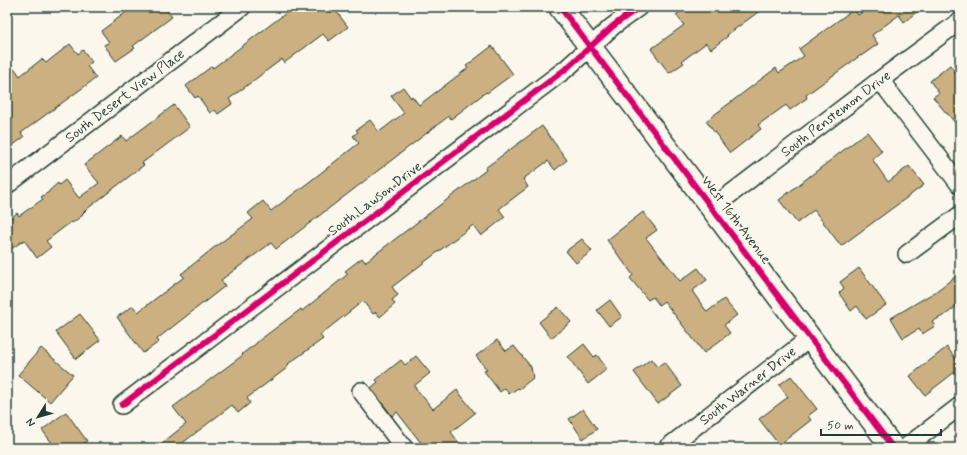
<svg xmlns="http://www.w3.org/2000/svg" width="967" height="455" viewBox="0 0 967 455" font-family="Mynerve,sans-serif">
  <rect width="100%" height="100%" fill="#fbf7ec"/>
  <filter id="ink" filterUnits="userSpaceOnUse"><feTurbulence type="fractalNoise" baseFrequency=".025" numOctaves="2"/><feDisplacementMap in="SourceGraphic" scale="8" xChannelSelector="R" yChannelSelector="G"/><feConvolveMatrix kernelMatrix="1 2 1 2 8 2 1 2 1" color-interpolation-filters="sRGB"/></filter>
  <g filter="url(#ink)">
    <!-- building -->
    <path fill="#ccb081" stroke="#1f3d34" d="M 133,7 L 164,7 L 172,17 L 133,46 L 135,48 L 116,61 L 104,45 L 109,42 L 101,31 Z
      M 294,7 L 333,7 L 348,27 L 329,41 L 323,34 L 284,63 L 282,59 L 229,99 L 232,104 L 218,114 L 215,110 L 210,113 L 198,96 L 195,98 L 186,86 L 212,66 L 213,68 Z
      M 687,7 L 765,7 L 727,35 L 728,36 L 711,49 L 706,43 L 682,61 L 684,63 L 669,73 L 651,49 L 684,25 L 676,15 Z
      M 869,7 L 923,7 L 904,22 L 899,15 L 872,35 L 878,44 L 861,56 L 861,55 L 806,95 L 807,98 L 790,110 L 786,105 L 758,125 L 761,129 L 730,153 L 706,121 L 776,68 L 779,73 L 804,56 L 799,49 L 854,9 L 858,15 Z
      M 70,44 L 78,54 L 83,50 L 92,62 L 87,66 L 96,78 L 21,133 L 24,137 L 7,150 L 7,75 L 15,69 L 20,76 L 42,59 L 46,63 Z
      M 492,46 L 513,74 L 487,93 L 486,92 L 451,119 L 449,116 L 276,249 L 271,243 L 221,280 L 225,286 L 157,339 L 159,342 L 143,353 L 117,317 L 133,306 L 138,312 L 184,277 L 181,274 L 216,246 L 253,219 L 248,213 L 263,201 L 271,211 L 313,179 L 359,143 L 353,136 L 358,132 L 356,130 L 370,120 L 379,132 L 404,113 L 391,96 L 403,87 L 411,98 L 412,96 L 419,105 L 468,68 L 466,66 Z
      M 950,65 L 960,79 L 960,129 L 947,113 L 947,114 L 933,97 L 939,93 L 930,81 Z
      M 174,105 L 190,127 L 142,163 L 144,165 L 87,209 L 82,214 L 83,215 L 72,223 L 71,222 L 46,241 L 51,247 L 37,258 L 24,240 L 7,252 L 7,221 L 17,213 L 19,216 L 43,199 L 41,197 L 49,192 L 49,191 L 58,183 L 59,185 L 65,180 L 79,198 L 99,183 L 84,165 L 122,136 L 126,141 Z
      M 542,126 L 567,160 L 555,170 L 548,161 L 523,179 L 528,187 L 499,209 L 505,217 L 481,236 L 473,225 L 392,287 L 398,295 L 392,300 L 395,304 L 380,317 L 376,312 L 373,314 L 363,301 L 320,335 L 323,339 L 288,364 L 289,365 L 287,367 L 287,368 L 247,398 L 250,403 L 238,413 L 232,405 L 176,448 L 156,448 L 186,424 L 173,407 L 243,355 L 242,354 L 257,343 L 257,342 L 301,309 L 302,311 L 348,274 L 345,271 L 362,258 L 365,262 L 486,170 L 485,168 Z
      M 867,132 L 882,151 L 872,159 L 888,182 L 909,166 L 924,185 L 841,246 L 814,210 L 797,223 L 779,200 Z
      M 643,212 L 657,230 L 646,238 L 680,281 L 698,268 L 707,280 L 692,291 L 707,312 L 724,299 L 737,315 L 724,325 L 730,333 L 704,353 L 664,301 L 659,305 L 653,297 L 648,300 L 630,278 L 633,275 L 607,240 Z
      M 582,239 L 592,251 L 576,263 L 566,251 Z
      M 859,268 L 886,305 L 866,319 L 857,306 L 851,311 L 839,293 L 844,288 L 840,282 Z
      M 960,273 L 960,303 L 948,313 L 932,322 L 935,326 L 922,334 L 919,329 L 903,338 L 891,318 L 935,292 Z
      M 610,300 L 622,317 L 609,326 L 597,310 Z
      M 558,307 L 571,322 L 551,338 L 539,322 Z
      M 80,314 L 100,340 L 76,359 L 56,332 Z
      M 497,340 L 506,351 L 514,346 L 531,367 L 533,378 L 519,389 L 518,388 L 509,394 L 505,388 L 500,392 L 484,371 L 487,370 L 476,356 Z
      M 584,344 L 594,357 L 597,355 L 607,369 L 588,384 L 568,357 Z
      M 947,347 L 960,365 L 960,368 L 925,395 L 910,376 Z
      M 41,348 L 73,375 L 50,402 L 18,375 Z
      M 416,356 L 430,373 L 414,386 L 433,409 L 457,390 L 475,413 L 451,432 L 463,448 L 425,448 L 397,412 L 392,416 L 371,388 L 378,382 L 376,380 L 401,360 L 405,365 Z
      M 651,359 L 657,367 L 664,362 L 682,386 L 658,404 L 634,372 Z
      M 791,376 L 817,409 L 808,416 L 811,420 L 779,445 L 759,419 L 788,397 L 779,385 Z
      M 583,409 L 597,429 L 583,439 L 569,419 Z
      M 66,412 L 87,441 L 78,448 L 56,448 L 42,430 Z"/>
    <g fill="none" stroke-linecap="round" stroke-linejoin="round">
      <!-- street casing -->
      <g stroke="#1f3d34" stroke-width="20">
        <path id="street" d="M 880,80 L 960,185
          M 7,185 L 242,7
          M 712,208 L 880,80 L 960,21
          M 907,254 L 960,215
          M 361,391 L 404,448
          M 122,405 L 567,68 L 613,26 L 639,7
          M 667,448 L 810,338
          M 905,448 L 960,406"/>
      </g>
      <!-- secondary casing -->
      <g stroke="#1f3d34" stroke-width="25">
        <path id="secondary" d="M 560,7 L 893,448"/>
      </g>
      <!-- street -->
      <use href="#street" stroke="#fbf7ec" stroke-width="17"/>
      <!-- secondary -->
      <use href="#secondary" stroke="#fbf7ec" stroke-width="22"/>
      <!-- cycleway casing -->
      <g stroke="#fbf7ec" stroke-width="8">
        <path id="cycleway" d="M 560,7 L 893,448
          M 122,405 L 567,68 L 613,26 L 639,7"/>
      </g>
      <!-- cycleway -->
      <use href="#cycleway" stroke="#d6006c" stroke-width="6"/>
    </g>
  </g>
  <g text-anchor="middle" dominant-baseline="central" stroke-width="4" stroke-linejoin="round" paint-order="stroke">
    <!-- street labels -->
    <g font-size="14" fill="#1f3d34" stroke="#fbf7ec">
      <text transform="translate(125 96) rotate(-37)">South Desert View Place</text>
      <text transform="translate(836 114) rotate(-37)">South Penstemon Drive</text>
      <text transform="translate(375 199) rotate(-37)">South Lawson Drive</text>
      <text transform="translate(736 220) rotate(53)">West 16th Avenue</text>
      <text transform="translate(748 386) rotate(-38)">South Warner Drive</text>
    </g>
  </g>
  <!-- margin -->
  <rect width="967" height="455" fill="none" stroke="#fbf7ec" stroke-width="24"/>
  <rect x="12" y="12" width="943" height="431" fill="none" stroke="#1f3d34" stroke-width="1.5" filter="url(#ink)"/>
  <!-- north arrow -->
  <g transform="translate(38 417) rotate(233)" stroke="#fbf7ec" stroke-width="3" paint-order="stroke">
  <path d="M0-3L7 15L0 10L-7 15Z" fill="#1f3d34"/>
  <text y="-6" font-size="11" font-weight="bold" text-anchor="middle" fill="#1f3d34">N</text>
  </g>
  <!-- scale -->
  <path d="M821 429v6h120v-6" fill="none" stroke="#1f3d34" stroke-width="2"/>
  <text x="827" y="429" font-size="12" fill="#1f3d34" stroke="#fbf7ec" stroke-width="3" paint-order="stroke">50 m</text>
</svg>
